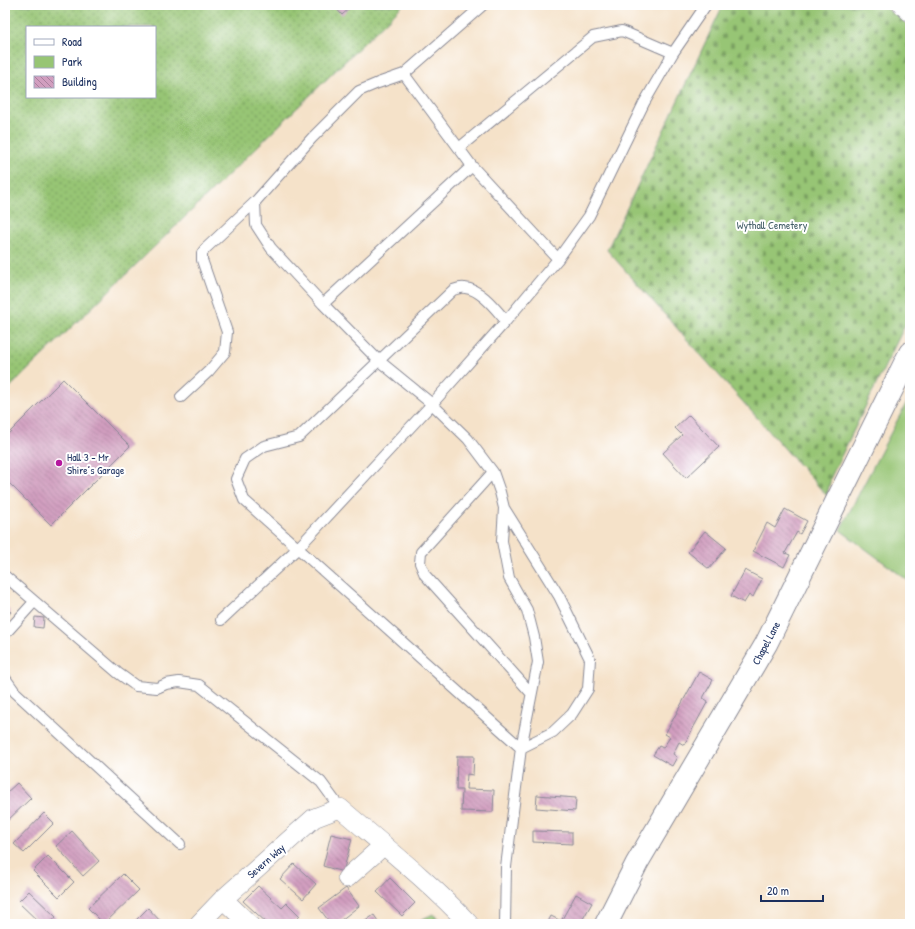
<svg xmlns="http://www.w3.org/2000/svg" width="915" height="929" viewBox="0 0 915 929" font-family="'Patrick Hand',sans-serif">
  <defs>
    <pattern id="grass-dots" width="8" height="8" patternUnits="userSpaceOnUse"><rect width="8" height="8" fill="#97c574"/><path d="M2 2h.1M6 6h.1" fill="none" stroke="#7aa062" stroke-width="1.8" stroke-linecap="round"/></pattern>
    <pattern id="cemetery-stones" width="16" height="16" patternUnits="userSpaceOnUse"><rect width="16" height="16" fill="#97c574"/><path d="M2 7V4a2 2 0 0 1 4 0v3zM10 15v-3a2 2 0 0 1 4 0v3z" fill="#7aa062"/></pattern>
    <pattern id="building-back-hatch" width="6" height="6" patternUnits="userSpaceOnUse"><rect width="6" height="6" fill="#d19ebf"/><path d="M-1 5l2 2M0 0l6 6M5-1l2 2" fill="none" stroke="#a9819e"/></pattern>
  </defs>
  <rect width="100%" height="100%" fill="#fff"/>
  <filter id="ink" filterUnits="userSpaceOnUse"><feTurbulence type="fractalNoise" baseFrequency=".025" numOctaves="2"/><feDisplacementMap in="SourceGraphic" scale="8" xChannelSelector="R" yChannelSelector="G"/><feConvolveMatrix kernelMatrix="1 2 1 2 8 2 1 2 1" color-interpolation-filters="sRGB"/></filter>
  <filter id="wash" filterUnits="userSpaceOnUse"><feTurbulence type="fractalNoise" baseFrequency=".012" numOctaves="4" result="noise"/><feDisplacementMap in="SourceGraphic" scale="16" xChannelSelector="R" yChannelSelector="G"/><feGaussianBlur stdDeviation="0.9" result="paint"/><feColorMatrix in="noise" values="0 0 0 0 0 0 0 0 0 0 0 0 0 0 0 0 0 1.4 0 .05"/><feComposite in="paint" operator="in"/></filter>
  <g filter="url(#wash)">
    <rect width="100%" height="100%" fill="#f5e2c9"/>
    <!-- grass -->
    <path fill="url(#grass-dots)" stroke="#597a69" fill-rule="evenodd" d="M 5,5 L 403,5 L 5,392 ZM 27,27 L 155,27 L 155,97 L 27,97 Z"/>
    <!-- cemetery -->
    <path fill="url(#cemetery-stones)" stroke="#597a69" d="M 723,5 L 882,5 L 910,26 L 910,315 L 831,477 L 827,496 L 607,250 Z
      M 433,914 L 444,924 L 412,924 Z"/>
    <!-- green -->
    <path fill="#97c574" stroke="#597a69" d="M 910,396 L 910,582 L 840,530 Z"/>
    <g id="blocks">
      <!-- building -->
      <path fill="url(#building-back-hatch)" d="M 333,5 L 353,5 L 342,15 Z
        M 63,379 L 130,446 L 51,525 L 5,479 L 5,437 Z
        M 689,415 L 719,447 L 686,478 L 663,453 L 682,435 L 675,428 Z
        M 785,509 L 807,521 L 800,534 L 797,532 L 785,553 L 790,555 L 784,567 L 753,551 L 767,523 L 775,528 Z
        M 705,531 L 726,548 L 709,569 L 688,552 Z
        M 745,570 L 762,579 L 753,597 L 749,595 L 744,603 L 731,596 Z
        M 5,606 L 11,612 L 5,619 Z
        M 35,617 L 44,618 L 43,628 L 34,627 Z
        M 699,672 L 713,680 L 703,698 L 708,701 L 684,745 L 679,742 L 673,754 L 677,757 L 672,766 L 653,755 L 659,746 L 663,748 L 670,737 L 665,734 Z
        M 457,756 L 474,756 L 473,775 L 467,774 L 466,789 L 494,790 L 493,812 L 461,811 L 462,790 L 456,790 Z
        M 17,783 L 31,798 L 5,823 L 5,794 Z
        M 537,795 L 576,798 L 575,811 L 536,808 Z
        M 44,813 L 54,823 L 24,853 L 14,844 Z
        M 72,831 L 99,861 L 83,876 L 56,846 Z
        M 533,831 L 572,832 L 572,844 L 533,842 Z
        M 331,834 L 352,839 L 343,872 L 323,866 Z
        M 48,856 L 74,882 L 59,897 L 33,871 Z
        M 294,864 L 316,884 L 303,899 L 280,879 Z
        M 123,874 L 139,890 L 104,924 L 88,908 Z
        M 390,878 L 415,903 L 402,916 L 377,892 Z
        M 258,886 L 282,908 L 287,903 L 300,916 L 292,924 L 268,924 L 243,901 Z
        M 346,888 L 359,906 L 336,924 L 331,924 L 319,908 Z
        M 29,891 L 56,917 L 50,924 L 41,924 L 18,902 Z
        M 576,894 L 592,903 L 580,924 L 547,924 L 551,916 L 561,921 Z
        M 148,908 L 163,924 L 132,924 Z
        M 374,915 L 380,924 L 361,924 Z"/>
    </g>
  </g>
  <g filter="url(#ink)">
    <use href="#blocks" fill-opacity="0" stroke="#888894" stroke-width="1"/>
    <g fill="none" stroke-linecap="round" stroke-linejoin="round">
      <!-- lane casing -->
      <g stroke="#888894" stroke-width="12">
        <path id="lane" d="M 483,5 L 404,74 L 378,83 L 359,91 L 312,138 L 255,202 L 256,225 L 271,248 L 323,304 L 378,360 L 432,404 L 468,439 L 493,472 L 500,492 L 504,508 L 502,541 L 509,578 L 527,610 L 534,637 L 538,662 L 521,748 L 506,867 L 505,924
          M 404,74 L 472,166 L 558,259
          M 459,148 L 593,37 L 622,31 L 673,53
          M 323,304 L 472,166
          M 506,321 C 497,311 481,289 465,288 C 461,287 456,289 453,290 L 299,437 L 264,446 L 245,459 L 236,479 L 244,500 L 521,748
          M 181,397 L 209,371 L 225,352 L 227,332 L 202,260 L 202,253 L 205,249 L 255,202
          M 493,472 L 421,552 L 420,563 L 425,575 L 531,693
          M 504,508 L 559,596 L 590,659 L 588,689 L 572,714 L 553,732 L 521,748
          M 5,576 L 118,673 L 136,686 L 157,688 L 166,684 L 179,682 L 199,685 L 224,705 L 321,782 L 340,808
          M 221,620 L 298,548 L 432,404 L 506,321 L 558,259 L 589,216 L 644,103 L 673,53 L 706,5
          M 5,634 L 34,602
          M 5,678 L 15,692 L 180,844"/>
      </g>
      <!-- street casing -->
      <g stroke="#888894" stroke-width="20">
        <path id="street" d="M 903,5 L 910,12
          M 347,878 L 384,845
          M 223,899 L 249,924
          M 199,924 L 223,899 L 314,818 L 340,808 C 383,845 430,882 469,924"/>
      </g>
      <!-- secondary casing -->
      <g stroke="#888894" stroke-width="24">
        <path id="secondary" d="M 606,924 L 637,863 L 766,644 L 910,353"/>
      </g>
      <!-- lane -->
      <use href="#lane" stroke="#fff" stroke-width="10"/>
      <!-- street -->
      <use href="#street" stroke="#fff" stroke-width="19"/>
      <!-- secondary -->
      <use href="#secondary" stroke="#fff" stroke-width="22"/>
    </g>
  </g>
  <!-- markers -->
  <circle fill="#b5179e" stroke="#fff" stroke-width="1.5" cx="59" cy="463" r="4"/>
  <g text-anchor="middle" dominant-baseline="central" stroke-width="4" stroke-linejoin="round" paint-order="stroke">
    <!-- park labels -->
    <g font-size="11" fill="#405c65" stroke="#fff">
      <text x="772" y="225">Wythall Cemetery</text>
    </g>
    <!-- poi labels -->
    <g font-size="11" fill="#1b2f5e" stroke="#fff" text-anchor="start">
      <text x="67" y="457">Hall 3 - Mr<tspan x="67" dy="13">Shire’s Garage</tspan></text>
    </g>
    <!-- street labels -->
    <g font-size="11" fill="#1b2f5e" stroke="#fff">
      <text transform="translate(766 643) rotate(-62)">Chapel Lane</text>
      <text transform="translate(266 861) rotate(-41)">Severn Way</text>
    </g>
  </g>
  <!-- margin -->
  <rect width="915" height="929" fill="none" stroke="#fff" stroke-width="20"/>
  <!-- legend -->
  <rect x="26" y="26" width="130" height="72" fill="#ffffff" stroke="#a4acbf"/>
  <rect x="34" y="39" width="20" height="6" fill="#ffffff" stroke="#a4acbf"/>
  <text x="62" y="46" font-size="12" fill="#1b2f5e">Road</text>
  <rect x="34" y="56" width="20" height="12" fill="#97c574" stroke="#a4acbf"/>
  <text x="62" y="66" font-size="12" fill="#1b2f5e">Park</text>
  <rect x="34" y="76" width="20" height="12" fill="url(#building-back-hatch)" stroke="#a4acbf"/>
  <text x="62" y="86" font-size="12" fill="#1b2f5e">Building</text>
  <!-- scale -->
  <path d="M761 895v6h62v-6" fill="none" stroke="#1b2f5e" stroke-width="2"/>
  <text x="767" y="895" font-size="12" fill="#1b2f5e" stroke="#ffffff" stroke-width="3" paint-order="stroke">20 m</text>
</svg>
